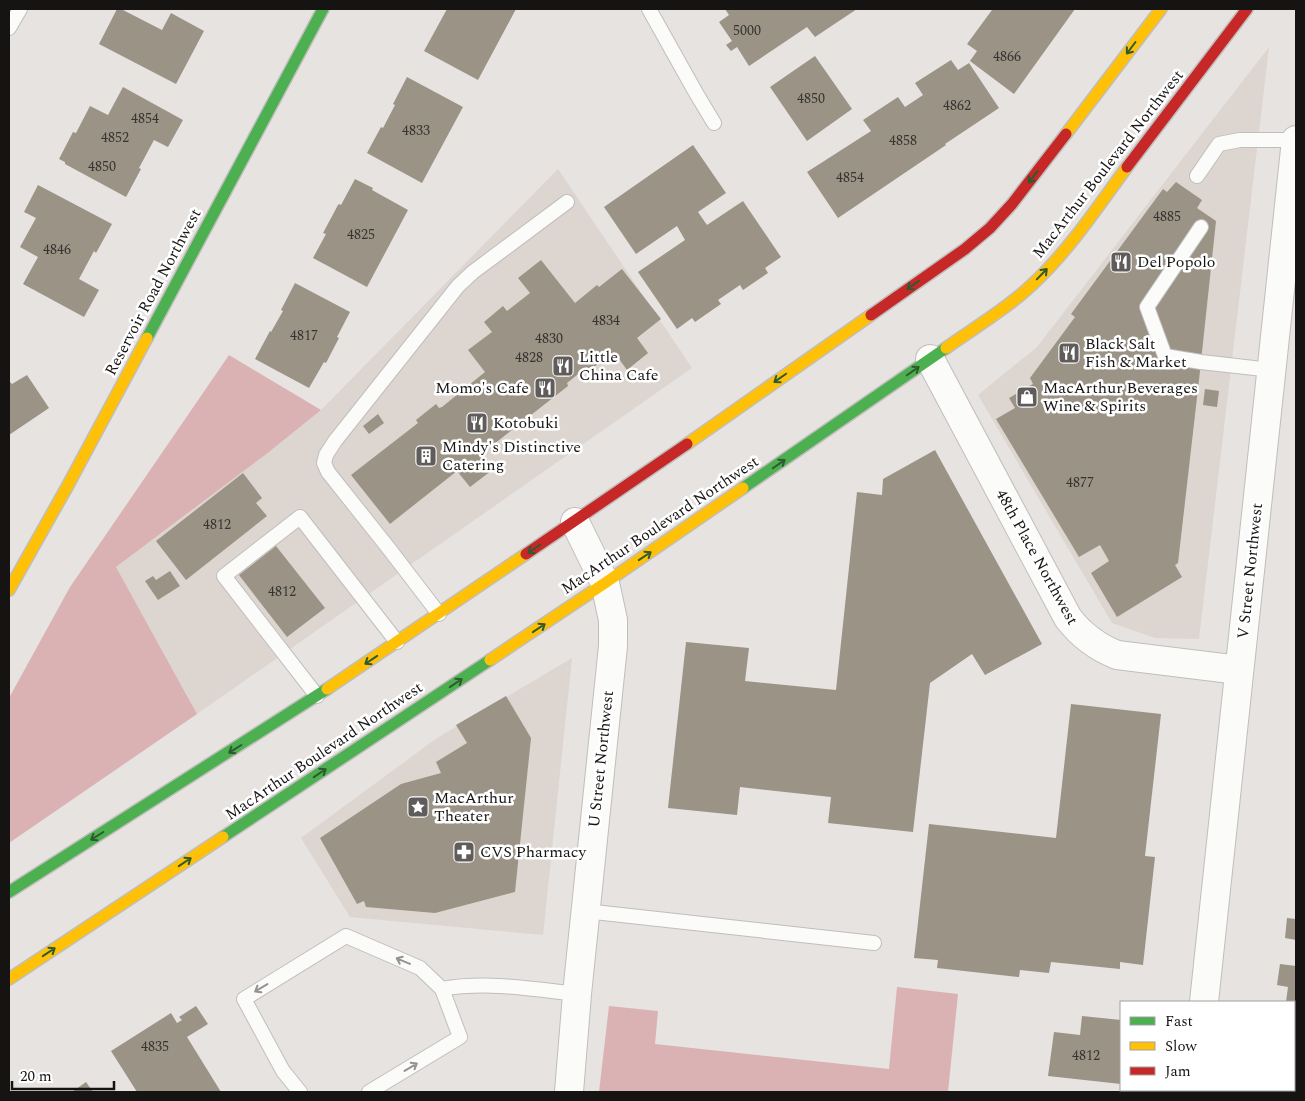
<svg xmlns="http://www.w3.org/2000/svg" width="1305" height="1101" viewBox="0 0 1305 1101" font-family="Spectral,serif">
  <rect width="100%" height="100%" fill="#e6e3e1"/>
  <!-- built -->
  <path fill="#ddd5cf" d="M 1269,47 L 1199,639 L 1155,638 L 1112,623 L 978,395 L 1037,347 Z
    M 558,169 L 692,368 L 197,714 L 116,567 L 269,452 L 321,410 Z
    M 572,658 L 543,935 L 350,917 L 301,838 L 437,738 Z"/>
  <!-- forest -->
  <path fill="#dab2b3" d="M 229,355 L 321,410 L 269,452 L 116,567 L 197,714 L 9,843 L 9,698 L 70,587 Z
    M 897,987 L 958,994 L 948,1092 L 599,1092 L 609,1006 L 658,1011 L 655,1044 L 889,1069 Z"/>
  <!-- building -->
  <path fill="#9a9386" d="M 117,9 L 121,9 L 162,30 L 171,13 L 204,31 L 176,84 L 99,44 Z
    M 447,9 L 516,9 L 478,80 L 424,51 Z
    M 725,9 L 857,9 L 815,37 L 807,27 L 749,66 L 737,47 L 731,51 L 726,45 L 732,41 L 719,22 L 729,15 Z
    M 1006,9 L 1075,9 L 1014,94 L 970,61 L 977,51 L 967,44 L 992,10 L 1007,9 Z
    M 815,56 L 852,109 L 807,141 L 770,87 Z
    M 951,60 L 958,70 L 969,63 L 999,108 L 945,144 L 946,145 L 838,218 L 807,172 L 871,131 L 863,120 L 898,97 L 905,107 L 923,95 L 915,83 Z
    M 407,77 L 463,107 L 422,183 L 367,153 L 381,127 L 383,128 L 395,105 L 393,104 Z
    M 123,87 L 183,120 L 168,147 L 154,140 L 139,168 L 141,169 L 126,197 L 65,164 L 65,162 L 59,159 L 73,132 L 76,133 L 90,106 L 108,115 Z
    M 693,145 L 726,193 L 698,212 L 707,225 L 743,201 L 781,257 L 765,268 L 768,273 L 743,290 L 740,285 L 718,300 L 721,304 L 695,322 L 692,318 L 677,329 L 638,272 L 685,240 L 677,226 L 636,254 L 604,207 Z
    M 355,179 L 373,188 L 372,190 L 408,210 L 367,287 L 313,258 L 326,234 L 323,233 L 338,205 L 339,204 L 341,205 Z
    M 1176,182 L 1202,200 L 1197,208 L 1216,221 L 1199,380 L 1178,563 L 1175,565 L 1182,577 L 1117,617 L 1091,573 L 1109,561 L 1100,545 L 1079,557 L 996,419 L 1015,408 L 1009,398 L 1033,384 L 1030,378 L 1075,317 L 1071,314 L 1163,189 L 1167,192 Z
    M 38,185 L 112,224 L 96,253 L 94,251 L 79,279 L 99,290 L 84,317 L 23,284 L 38,257 L 20,247 L 36,218 L 24,212 Z
    M 541,260 L 575,303 L 597,285 L 599,287 L 622,269 L 661,319 L 637,338 L 648,353 L 627,370 L 614,352 L 590,370 L 587,367 L 567,383 L 568,386 L 480,455 L 491,471 L 470,487 L 457,471 L 390,524 L 351,475 L 418,423 L 416,420 L 436,404 L 439,408 L 442,407 L 485,372 L 468,350 L 492,332 L 484,322 L 503,306 L 507,311 L 530,293 L 518,278 Z
    M 295,283 L 350,312 L 337,337 L 339,338 L 326,363 L 324,362 L 309,388 L 255,359 L 270,331 L 271,332 L 283,311 L 281,310 L 282,308 Z
    M 27,375 L 49,408 L 9,435 L 9,383 L 10,382 L 12,384 Z
    M 1205,389 L 1219,391 L 1217,407 L 1203,405 Z
    M 378,414 L 384,423 L 369,434 L 363,426 Z
    M 935,450 L 1042,644 L 985,675 L 972,654 L 930,683 L 913,832 L 828,823 L 831,797 L 740,787 L 737,815 L 668,808 L 686,642 L 749,648 L 745,681 L 836,690 L 857,492 L 882,495 L 883,479 Z
    M 243,473 L 262,498 L 256,503 L 267,516 L 186,580 L 156,541 Z
    M 276,546 L 325,608 L 287,637 L 239,575 Z
    M 170,571 L 180,586 L 158,600 L 145,581 L 153,576 L 156,580 Z
    M 506,696 L 531,738 L 515,892 L 435,913 L 366,907 L 364,901 L 357,904 L 320,838 L 401,784 L 441,773 L 436,762 L 467,743 L 456,725 Z
    M 1071,704 L 1161,714 L 1145,856 L 1155,857 L 1143,965 L 1120,962 L 1120,969 L 1051,962 L 1049,973 L 1020,970 L 1019,977 L 937,968 L 938,960 L 914,958 L 929,824 L 1056,838 Z
    M 1287,918 L 1296,919 L 1296,940 L 1285,938 Z
    M 1280,964 L 1296,966 L 1296,1020 L 1294,1020 L 1294,1002 L 1286,1002 L 1288,987 L 1277,985 Z
    M 196,1006 L 208,1024 L 187,1037 L 221,1092 L 137,1092 L 111,1051 L 171,1013 L 177,1023 L 182,1020 L 179,1017 Z
    M 1082,1016 L 1121,1020 L 1121,1084 L 1048,1076 L 1054,1032 L 1080,1035 Z
    M 1294,1044 L 1296,1044 L 1296,1092 L 1268,1092 L 1269,1090 L 1294,1090 Z
    M 86,1082 L 93,1092 L 72,1092 Z"/>
  <g fill="none" stroke-linecap="round" stroke-linejoin="round">
    <!-- lane casing -->
    <g stroke="#c0bebd" stroke-width="16">
      <path id="lane" d="M 649,9 L 696,93 L 714,123
        M 9,28 L 20,9
        M 1197,176 L 1219,144 L 1240,140 L 1296,140
        M 1201,227 L 1147,307 L 1165,356 L 1201,362 L 1272,370
        M 439,614 L 390,550 L 328,472 L 324,463 L 326,455 L 335,441 L 458,286 L 473,272 L 567,202
        M 317,696 L 224,576 L 300,517 L 397,642
        M 585,911 L 874,943
        M 442,989 C 486,981 532,989 577,994
        M 300,1092 L 283,1071 L 244,999 L 346,936 L 420,968 L 442,989 L 460,1037 L 369,1092"/>
    </g>
    <!-- street casing -->
    <g stroke="#c0bebd" stroke-width="30">
      <path id="street" d="M 930,359 L 1068,618 C 1081,635 1097,647 1117,655 L 1239,670
        M 1204,1002 L 1296,140
        M 569,1092 L 577,994 L 613,646 L 613,620 L 605,583 L 575,522
        M 1194,1092 L 1194,1090"/>
    </g>
    <!-- fast casing -->
    <g stroke="#c0bebd" stroke-width="14">
      <path id="fast" d="M 147,338 L 323,9
        M 743,488 L 946,348
        M 223,837 L 490,660
        M 9,892 L 327,689"/>
    </g>
    <!-- slow casing -->
    <g stroke="#c0bebd" stroke-width="14">
      <path id="slow" d="M 1066,134 L 1161,9
        M 946,348 C 977,326 1011,306 1038,279 C 1072,246 1099,205 1127,167
        M 687,444 L 871,315
        M 9,590 L 67,487 L 147,338
        M 490,660 L 605,583 L 743,488
        M 327,689 L 526,554
        M 9,979 L 223,837"/>
    </g>
    <!-- jam casing -->
    <g stroke="#c0bebd" stroke-width="14">
      <path id="jam" d="M 1127,167 L 1247,9
        M 871,315 L 965,249 L 990,228 L 1012,204 L 1066,134
        M 526,554 L 687,444"/>
    </g>
    <!-- lane -->
    <use href="#lane" stroke="#fbfbfa" stroke-width="14"/>
    <!-- street -->
    <use href="#street" stroke="#fbfbfa" stroke-width="28"/>
    <!-- fast -->
    <use href="#fast" stroke="#4caf50" stroke-width="11"/>
    <!-- slow -->
    <use href="#slow" stroke="#ffc107" stroke-width="11"/>
    <!-- jam -->
    <use href="#jam" stroke="#c62828" stroke-width="11"/>
  </g>
  <!-- one-way arrows -->
  <defs><path id="oneway-shaft" d="M-6 0H5M1.5-3L5.5 0L1.5 3" fill="none" stroke-width="1.6" stroke-linecap="round" stroke-linejoin="round" transform="scale(1.25)"/></defs>
  <g stroke="#2e5a2e">
    <use href="#oneway-shaft" transform="translate(1131 48) rotate(127)"/>
    <use href="#oneway-shaft" transform="translate(1033 177) rotate(128)"/>
    <use href="#oneway-shaft" transform="translate(1042 274) rotate(-46)"/>
    <use href="#oneway-shaft" transform="translate(913 285) rotate(145)"/>
    <use href="#oneway-shaft" transform="translate(913 371) rotate(-35)"/>
    <use href="#oneway-shaft" transform="translate(780 378) rotate(145)"/>
    <use href="#oneway-shaft" transform="translate(779 464) rotate(-35)"/>
    <use href="#oneway-shaft" transform="translate(534 549) rotate(146)"/>
    <use href="#oneway-shaft" transform="translate(645 556) rotate(-34)"/>
    <use href="#oneway-shaft" transform="translate(539 628) rotate(-34)"/>
    <use href="#oneway-shaft" transform="translate(371 660) rotate(146)"/>
    <use href="#oneway-shaft" transform="translate(456 683) rotate(-34)"/>
    <use href="#oneway-shaft" transform="translate(235 749) rotate(148)"/>
    <use href="#oneway-shaft" transform="translate(320 773) rotate(-34)"/>
    <use href="#oneway-shaft" transform="translate(97 836) rotate(148)"/>
    <use href="#oneway-shaft" transform="translate(185 862) rotate(-34)"/>
    <use href="#oneway-shaft" transform="translate(49 952) rotate(-34)"/>
  </g>
  <g stroke="#949392">
    <use href="#oneway-shaft" transform="translate(403 961) rotate(-157)"/>
    <use href="#oneway-shaft" transform="translate(261 988) rotate(149)"/>
    <use href="#oneway-shaft" transform="translate(411 1067) rotate(-31)"/>
  </g>
  <!-- icons -->
  <defs>
    <g id="restaurant-square" transform="scale(1.125)"><rect x="-9" y="-9" width="18" height="18" rx="4" fill="#5f5c5b" stroke="#fff"/><path d="M-5-6h1v4h1v-4h1v4h1v-4h1v5L-1.5 .5V6h-2V.5L-5-1ZM5-6V6H3V1.5H1.5Q1.5-4 5-6Z" fill="#fff"/></g>
    <g id="shop-square" transform="scale(1.125)"><rect x="-9" y="-9" width="18" height="18" rx="4" fill="#5f5c5b" stroke="#fff"/><path d="M-5-2.5h2.3a2.7 3.5 0 0 1 5.4 0H5L5.5 6h-11ZM-1.5-2.5h3a1.5 2.3 0 0 0-3 0Z" fill="#fff"/></g>
    <g id="building-square" transform="scale(1.125)"><rect x="-9" y="-9" width="18" height="18" rx="4" fill="#5f5c5b" stroke="#fff"/><path d="M-4-6H4V6H1V3H-1V6H-4ZM-2.5-4.3h1.7v1.8h-1.7ZM.8-4.3h1.7v1.8H.8ZM-2.5-1h1.7V.8h-1.7ZM.8-1h1.7V.8H.8Z" fill="#fff"/></g>
    <g id="sight-square" transform="scale(1.125)"><rect x="-9" y="-9" width="18" height="18" rx="4" fill="#5f5c5b" stroke="#fff"/><path d="M0-6L1.8-2.2L6-1.7L2.9 1.2L3.7 5.4L0 3.3L-3.7 5.4L-2.9 1.2L-6-1.7L-1.8-2.2Z" fill="#fff"/></g>
    <g id="pharmacy-square" transform="scale(1.125)"><rect x="-9" y="-9" width="18" height="18" rx="4" fill="#5f5c5b" stroke="#fff"/><path d="M-2-6h4v4h4v4h-4v4h-4v-4h-4v-4h4Z" fill="#fff"/></g>
  </defs>
  <g fill-rule="evenodd">
    <use href="#restaurant-square" x="1121" y="262"/>
    <use href="#restaurant-square" x="1069" y="353"/>
    <use href="#restaurant-square" x="563" y="366"/>
    <use href="#restaurant-square" x="545" y="388"/>
    <use href="#shop-square" x="1027" y="397"/>
    <use href="#restaurant-square" x="477" y="423"/>
    <use href="#building-square" x="426" y="456"/>
    <use href="#sight-square" x="418" y="807"/>
    <use href="#pharmacy-square" x="464" y="852"/>
  </g>
  <g text-anchor="middle" dominant-baseline="central" stroke-width="5" stroke-linejoin="round" paint-order="stroke">
    <!-- number labels -->
    <g font-size="14" fill="#373430">
      <text x="747" y="30">5000</text>
      <text x="1007" y="56">4866</text>
      <text x="811" y="98">4850</text>
      <text x="957" y="105">4862</text>
      <text x="145" y="118">4854</text>
      <text x="416" y="130">4833</text>
      <text x="115" y="137">4852</text>
      <text x="903" y="140">4858</text>
      <text x="102" y="166">4850</text>
      <text x="850" y="177">4854</text>
      <text x="1167" y="216">4885</text>
      <text x="361" y="234">4825</text>
      <text x="57" y="249">4846</text>
      <text x="606" y="320">4834</text>
      <text x="304" y="335">4817</text>
      <text x="549" y="338">4830</text>
      <text x="529" y="357">4828</text>
      <text x="1080" y="482">4877</text>
      <text x="217" y="524">4812</text>
      <text x="282" y="591">4812</text>
      <text x="155" y="1046">4835</text>
      <text x="1086" y="1055">4812</text>
    </g>
    <!-- street labels -->
    <g font-size="16" fill="#161413" stroke="#fff">
      <text transform="translate(1108 164) rotate(-52)">MacArthur Boulevard Northwest</text>
      <text transform="translate(153 292) rotate(-62)">Reservoir Road Northwest</text>
      <text transform="translate(660 525) rotate(-34)">MacArthur Boulevard Northwest</text>
      <text transform="translate(1037 557) rotate(61)">48th Place Northwest</text>
      <text transform="translate(1250 571) rotate(-84)">V Street Northwest</text>
      <text transform="translate(324 751) rotate(-34)">MacArthur Boulevard Northwest</text>
      <text transform="translate(601 759) rotate(-84)">U Street Northwest</text>
    </g>
    <!-- poi labels -->
    <g font-size="16" fill="#161413" stroke="#fff" text-anchor="start">
      <text x="1137" y="262">Del Popolo</text>
      <text x="1085" y="344">Black Salt<tspan x="1085" dy="18">Fish &amp; Market</tspan></text>
      <text x="579" y="357">Little<tspan x="579" dy="18">China Cafe</tspan></text>
      <text x="529" y="388" text-anchor="end">Momo's Cafe</text>
      <text x="1043" y="388">MacArthur Beverages<tspan x="1043" dy="18">Wine &amp; Spirits</tspan></text>
      <text x="493" y="423">Kotobuki</text>
      <text x="442" y="447">Mindy's Distinctive<tspan x="442" dy="18">Catering</tspan></text>
      <text x="434" y="798">MacArthur<tspan x="434" dy="18">Theater</tspan></text>
      <text x="480" y="852">CVS Pharmacy</text>
    </g>
  </g>
  <!-- border -->
  <rect width="1305" height="1101" fill="none" stroke="#161413" stroke-width="20"/>
  <!-- legend -->
  <rect x="1120" y="1001" width="175" height="90" fill="#ffffff" stroke="#a2a1a1"/>
  <rect x="1130" y="1017" width="25" height="8" fill="#4caf50" stroke="#a2a1a1"/>
  <text x="1165" y="1026" font-size="15" fill="#161413">Fast</text>
  <rect x="1130" y="1042" width="25" height="8" fill="#ffc107" stroke="#a2a1a1"/>
  <text x="1165" y="1051" font-size="15" fill="#161413">Slow</text>
  <rect x="1130" y="1067" width="25" height="8" fill="#c62828" stroke="#a2a1a1"/>
  <text x="1165" y="1076" font-size="15" fill="#161413">Jam</text>
  <!-- scale -->
  <path d="M12 1081v8h102v-8" fill="none" stroke="#161413" stroke-width="2.5"/>
  <text x="20" y="1081" font-size="15" fill="#161413" stroke="#ffffff" stroke-width="4" paint-order="stroke">20 m</text>
</svg>
